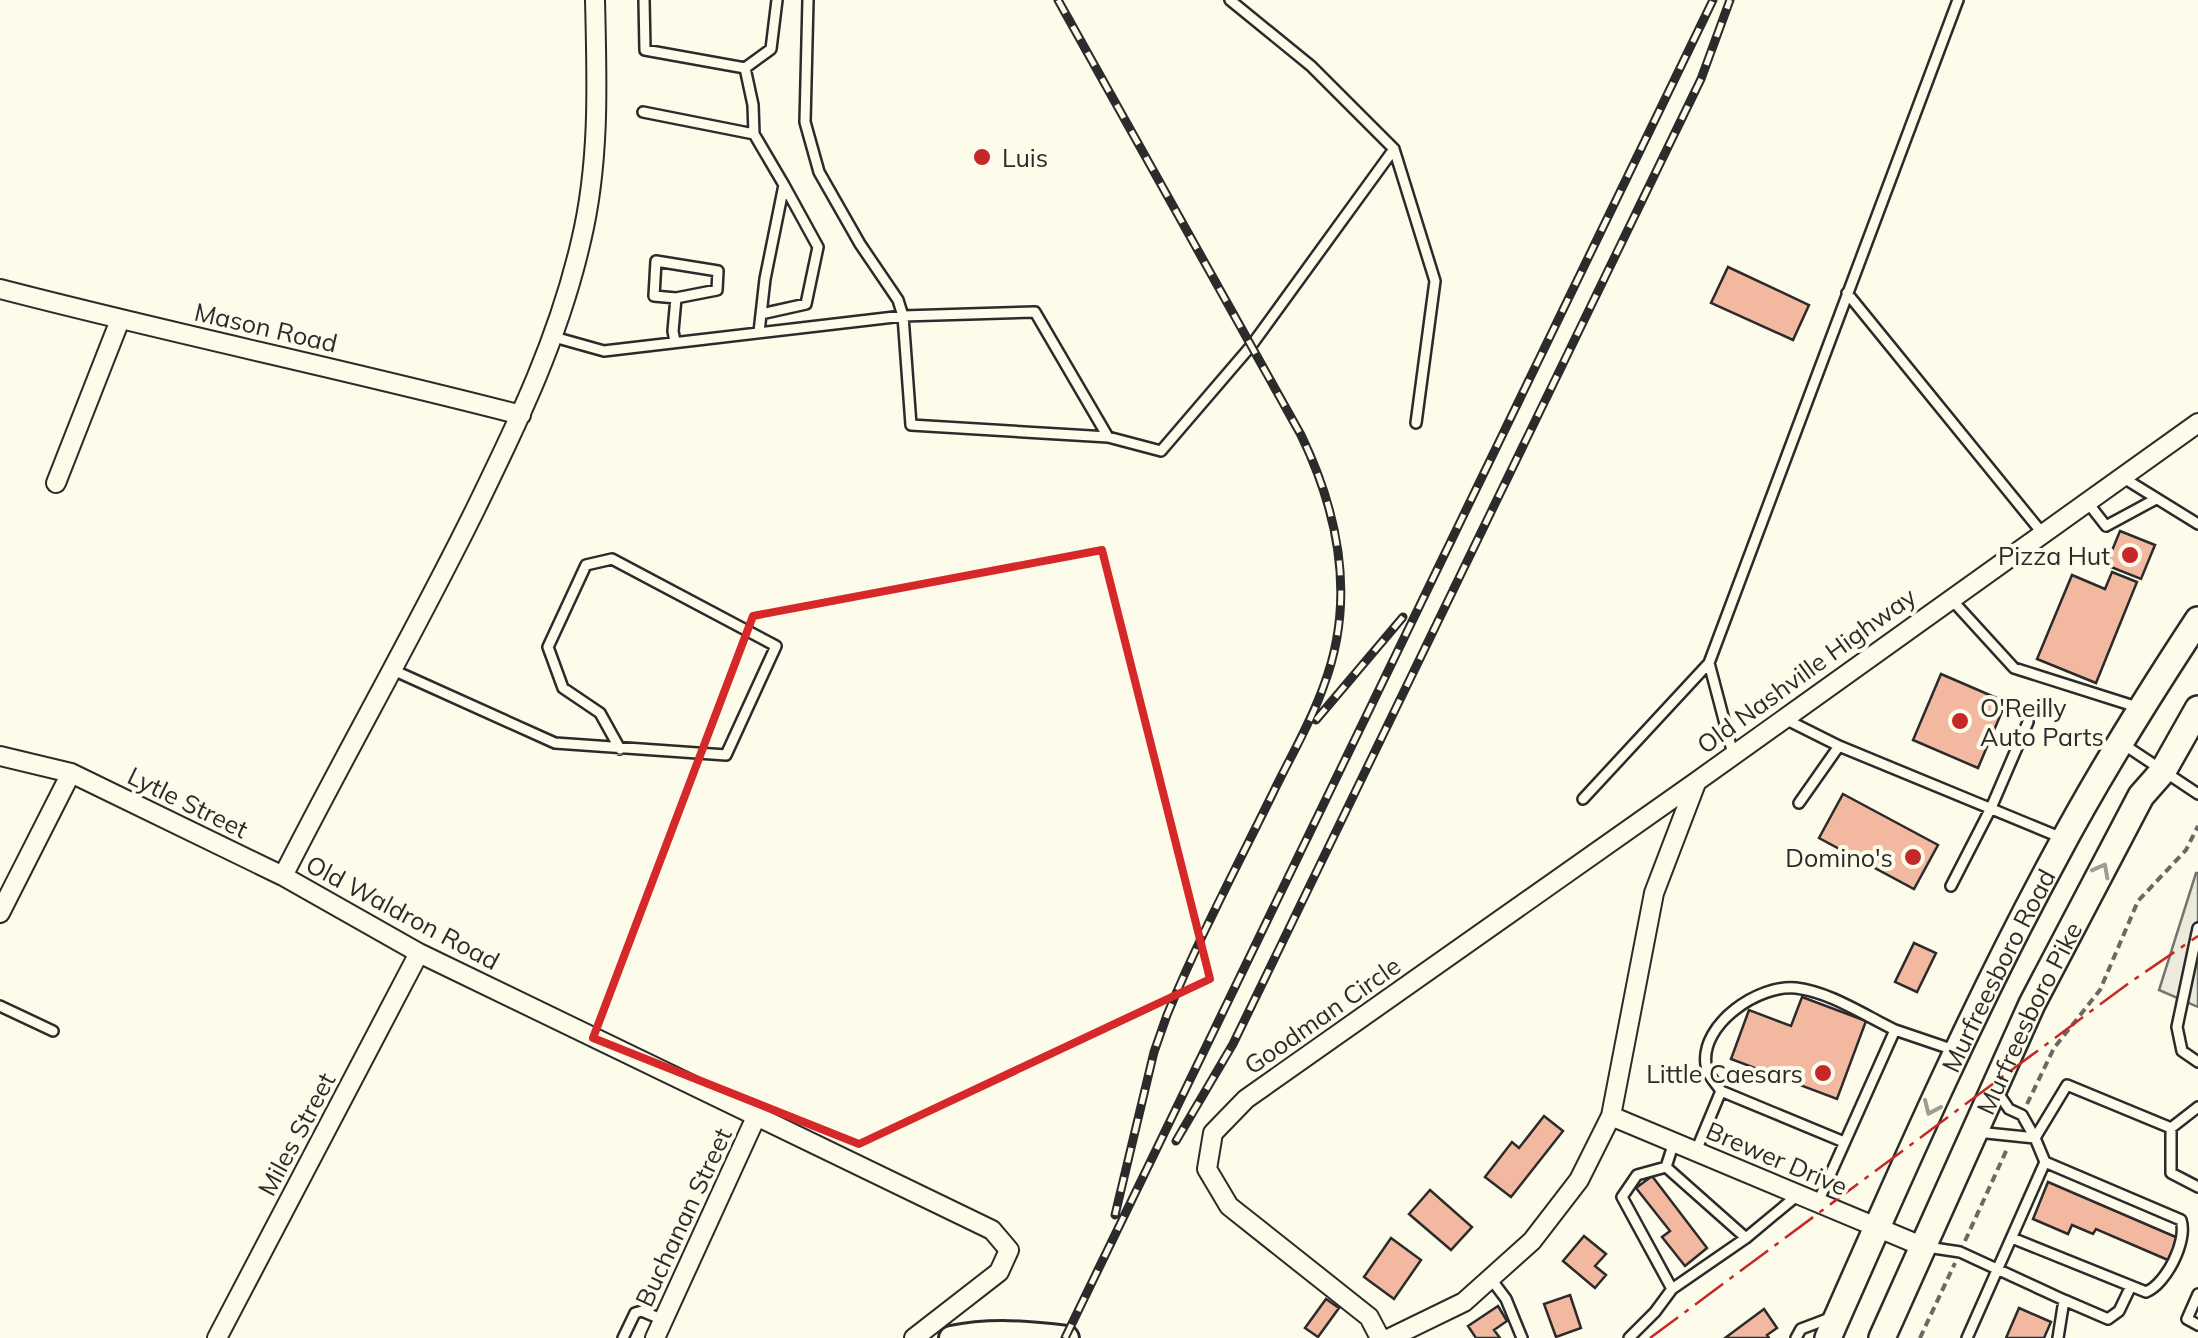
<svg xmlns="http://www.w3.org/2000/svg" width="2198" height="1338" viewBox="0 0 2198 1338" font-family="Mulish,sans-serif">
  <rect width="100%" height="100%" fill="#fdfbea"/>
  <!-- parking -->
  <path fill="#eceadb" stroke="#74746e" stroke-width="2.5" d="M 2196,873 L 2198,873 L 2198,1007 L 2159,990 Z"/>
  <!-- building -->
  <path fill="#f2b8a0" stroke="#2b2b2b" stroke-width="2.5" d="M 1728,267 L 1809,305 L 1793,340 L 1711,303 Z
    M 2120,531 L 2155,545 L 2141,579 L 2106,565 Z
    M 2112,572 L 2137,582 L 2096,683 L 2037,659 L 2072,575 L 2105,589 Z
    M 1941,674 L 2006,702 L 1978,768 L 1913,740 Z
    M 1843,794 L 1938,845 L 1914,889 L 1819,838 Z
    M 1914,943 L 1936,953 L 1917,992 L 1895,982 Z
    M 1802,997 L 1866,1021 L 1837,1099 L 1731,1059 L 1749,1010 L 1791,1026 Z
    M 1544,1116 L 1563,1131 L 1511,1197 L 1485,1177 L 1512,1142 L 1519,1148 Z
    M 1652,1176 L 1707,1248 L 1685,1266 L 1662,1237 L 1670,1231 L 1636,1188 Z
    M 2048,1182 L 2178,1238 L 2168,1260 L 2096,1229 L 2093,1234 L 2072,1225 L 2068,1234 L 2033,1219 Z
    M 1430,1190 L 1472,1227 L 1451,1250 L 1409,1214 Z
    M 1584,1236 L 1606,1254 L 1595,1266 L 1606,1275 L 1595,1288 L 1563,1261 Z
    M 1391,1238 L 1421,1260 L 1394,1299 L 1364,1277 Z
    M 1570,1295 L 1581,1328 L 1556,1337 L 1544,1304 Z
    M 1326,1299 L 1339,1308 L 1318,1337 L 1305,1328 Z
    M 1498,1306 L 1507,1321 L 1494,1330 L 1500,1338 L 1476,1338 L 1468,1326 Z
    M 2019,1308 L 2051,1322 L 2044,1338 L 2006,1338 Z
    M 1764,1309 L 1777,1328 L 1767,1335 L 1769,1338 L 1725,1338 Z"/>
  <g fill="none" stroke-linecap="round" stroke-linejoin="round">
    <!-- service casing -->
    <g stroke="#2b2b2b" stroke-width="14">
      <path id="service" d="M 644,0 L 645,50 L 745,68 L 771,49 L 777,0
        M 1230,0 L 1311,66 L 1394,149 L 1435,281 L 1416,423
        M 745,68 L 753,105 L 754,134
        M 643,112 L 754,134 L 784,185 L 765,279 L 759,332
        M 1847,293 L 2043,534
        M 761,314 L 806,304 L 818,247 L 784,185
        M 554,337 L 604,351 L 903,316 L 898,300 L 860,244 L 819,172 L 805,122 L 808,0
        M 675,342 L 673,331 L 676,298 L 654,296 L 656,261 L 718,271 L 717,290 L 676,298
        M 1108,437 L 1035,312 L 903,316 L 911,425 L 1108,437 L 1161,451 L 1251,346 L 1394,149
        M 2122,477 L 2198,524
        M 2088,503 L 2106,526 L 2156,499
        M 1951,599 L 2014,668 L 2137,707
        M 393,670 L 555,743 L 726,755 L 776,646 L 612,559 L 586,565 L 548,647 L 563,688 L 600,713 L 620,749
        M 1785,719 L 1839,746 L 2062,838
        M 2123,744 L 2198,794
        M 1733,754 L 1709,663 L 1958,0
        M 1583,799 L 1709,663
        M 1799,803 L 1839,746
        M 1951,886 L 1991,808 L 2028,722
        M 2198,928 L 2177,1027 L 2182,1051 L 2198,1062
        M 0,1006 L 53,1031
        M 1721,1091 C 1715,1082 1707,1074 1706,1065 C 1700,1024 1759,984 1796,988 C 1830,992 1864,1015 1895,1030
        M 2171,1128 L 2171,1173 L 2198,1187
        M 1977,1132 L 2035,1138 L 2022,1115 L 2009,1109 L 1998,1093
        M 1674,1142 L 1666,1167 L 1746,1238 L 1799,1194
        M 1696,1151 L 1721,1091 L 1844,1142
        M 1818,1202 L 1895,1030 L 1954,1050
        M 2012,1238 L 2146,1292 C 2166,1284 2188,1241 2181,1220 L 2045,1162 L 2035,1138 L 2067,1085 L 2171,1128 L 2198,1107
        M 1927,1247 L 1960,1252 L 2064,1300 L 2058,1338
        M 1491,1279 L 1506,1299 L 1522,1338
        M 1672,1289 L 1746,1238
        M 2198,1294 L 2187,1319 L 2198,1325
        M 2064,1300 L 2108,1319 L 2119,1311 L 2131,1286
        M 623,1338 L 635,1313 L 642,1311 L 663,1320
        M 1629,1338 L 1655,1312 L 1672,1289 L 1622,1197 L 1637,1175 L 1666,1167
        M 1796,1338 L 1801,1329 L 1830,1318
        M 1967,1338 L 2045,1162"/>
    </g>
    <!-- minor casing -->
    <g stroke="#2b2b2b" stroke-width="22">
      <path id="minor" d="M 595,0 C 597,81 600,162 581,241 C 559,337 519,420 476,508 C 415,632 346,752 283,876 L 419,953 L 992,1230 L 1009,1250 L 999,1272 L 914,1338
        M 0,289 C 173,334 348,370 521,415
        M 56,483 L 120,320
        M 0,756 L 71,773 L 283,876
        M 0,913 L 71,773
        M 1611,1116 L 1924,1247
        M 217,1338 L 419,953
        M 655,1338 L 756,1117
        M 1380,1338 L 1369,1317 L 1229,1206 L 1207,1169 L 1213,1133 L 1246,1099 L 1696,782 L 2198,423
        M 1390,1338 L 1464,1302 L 1532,1241 L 1579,1180 L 1611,1116 L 1654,893 L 1696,783"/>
    </g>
    <!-- secondary casing -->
    <g stroke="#2b2b2b" stroke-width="28">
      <path id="secondary" d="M 951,1338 C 990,1330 1028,1333 1067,1338"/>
    </g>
    <!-- primary casing -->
    <g stroke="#2b2b2b" stroke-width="30">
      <g id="primary">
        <path id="s1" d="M 1828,1338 C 1900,1175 1971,1012 2056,855 C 2099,774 2148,696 2198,620"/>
        <path id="s2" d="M 1882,1338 L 2032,1004 L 2141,796 L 2163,771 L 2198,709"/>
      </g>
    </g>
    <!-- path -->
    <path stroke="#6a6964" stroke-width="4" stroke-dasharray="8 5" stroke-linecap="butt" d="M 2027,1104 L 2054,1048 L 2100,990 L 2138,901 L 2186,850 L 2198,826
      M 1965,1241 L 2007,1149
      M 1920,1338 L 1955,1263"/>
    <!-- service -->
    <use href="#service" stroke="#fdfbea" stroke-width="9"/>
    <!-- minor -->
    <use href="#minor" stroke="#fdfbea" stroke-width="18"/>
    <!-- secondary -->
    <use href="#secondary" stroke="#fdfbea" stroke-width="22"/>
    <!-- primary -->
    <use href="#primary" stroke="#fdfbea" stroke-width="25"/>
    <!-- rail casing -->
    <g stroke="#2b2b2b" stroke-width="9">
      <path id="rail" d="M 1058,0 L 1301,435 C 1339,514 1356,600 1324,685 C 1311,723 1289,759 1272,795 C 1236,868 1198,940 1167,1015 L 1154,1052 L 1115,1215
        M 1316,720 L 1403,617
        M 1176,1141 L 1233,1044 L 1701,79 L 1730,0
        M 1065,1338 L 1713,0"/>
    </g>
    <!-- rail -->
    <use href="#rail" stroke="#fdfbea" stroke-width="5" stroke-dasharray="15" stroke-linecap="butt"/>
    <!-- power -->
    <path stroke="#c62828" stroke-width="2.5" stroke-dasharray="35 8 5 8" stroke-linecap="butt" d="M 1650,1338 L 2129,983 L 2198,936"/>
  </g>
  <!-- one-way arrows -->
  <defs><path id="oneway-chevron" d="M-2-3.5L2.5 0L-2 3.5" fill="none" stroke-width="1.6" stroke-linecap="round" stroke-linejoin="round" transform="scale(2.5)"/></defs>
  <g stroke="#9e9d94">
    <use href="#oneway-chevron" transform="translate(2102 870) rotate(-62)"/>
    <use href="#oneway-chevron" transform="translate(1931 1108) rotate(114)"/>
  </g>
  <!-- marked area -->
  <path fill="none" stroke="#d62828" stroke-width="8" stroke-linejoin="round" d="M 1102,550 L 1210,979 L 859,1144 L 593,1038 L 753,616 Z"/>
  <!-- markers -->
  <g fill="#c62828" stroke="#fdfbea" stroke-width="4">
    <circle cx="982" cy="157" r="10"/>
    <circle cx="2130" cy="555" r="10"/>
    <circle cx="1960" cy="721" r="10"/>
    <circle cx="1913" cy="857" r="10"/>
    <circle cx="1823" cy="1073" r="10"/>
  </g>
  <g text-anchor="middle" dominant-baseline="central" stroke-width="8" stroke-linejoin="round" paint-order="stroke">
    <!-- poi labels -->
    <g font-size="25" fill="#2b2b2b" stroke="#fdfbea" text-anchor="end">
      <text x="1002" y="157" text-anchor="start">Luis</text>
      <text x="2110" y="555">Pizza Hut</text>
      <text x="1980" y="707" text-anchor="start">O'Reilly<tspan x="1980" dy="29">Auto Parts</tspan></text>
      <text x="1893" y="857">Domino's</text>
      <text x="1803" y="1073">Little Caesars</text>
    </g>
    <!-- street labels -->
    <g font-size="25" fill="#2b2b2b" stroke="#fdfbea">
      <text transform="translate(266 327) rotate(13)">Mason Road</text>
      <text transform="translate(1806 670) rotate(-36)">Old Nashville Highway</text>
      <text transform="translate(188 802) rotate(26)">Lytle Street</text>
      <text transform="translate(403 912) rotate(28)">Old Waldron Road</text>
      <text stroke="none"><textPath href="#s1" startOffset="405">Murfreesboro Road</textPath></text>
      <text transform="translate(1322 1015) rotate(-35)">Goodman Circle</text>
      <text stroke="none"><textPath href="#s2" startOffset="352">Murfreesboro Pike</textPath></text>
      <text transform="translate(296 1134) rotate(-62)">Miles Street</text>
      <text transform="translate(1777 1158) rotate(23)">Brewer Drive</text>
      <text transform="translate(683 1217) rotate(-65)">Buchanan Street</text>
    </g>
  </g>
</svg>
